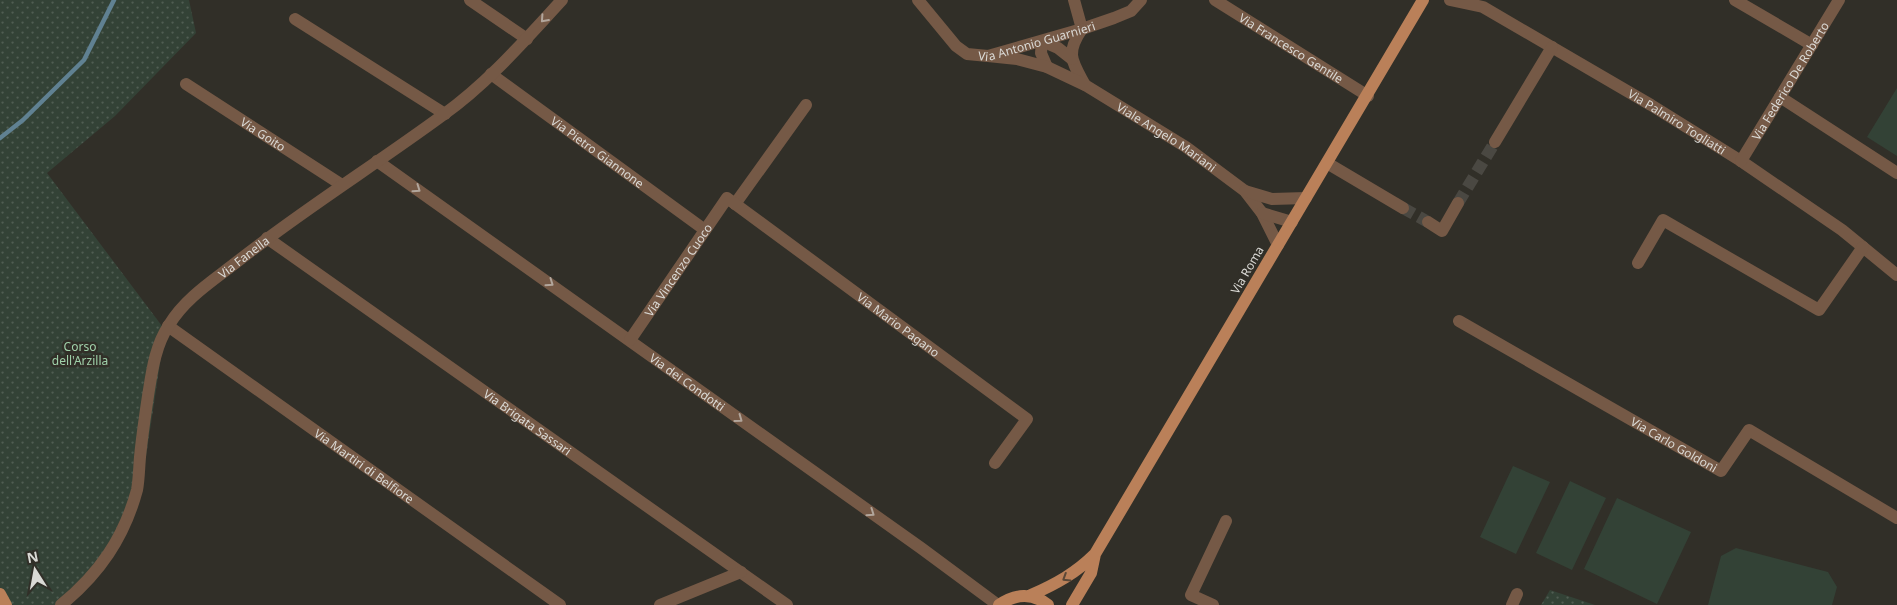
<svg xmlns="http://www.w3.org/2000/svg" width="1897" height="605" viewBox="0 0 1897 605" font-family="'Noto Sans',sans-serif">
  <defs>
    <pattern id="park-dots" width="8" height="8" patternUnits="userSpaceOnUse" patternTransform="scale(1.25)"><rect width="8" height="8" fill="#334236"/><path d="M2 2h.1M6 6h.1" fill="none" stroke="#505d52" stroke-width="1.8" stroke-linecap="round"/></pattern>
  </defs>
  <rect width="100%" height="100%" fill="#312f28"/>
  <!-- green -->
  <path fill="#334236" d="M 1897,88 L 1897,156 L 1867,137 Z
    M 1513,466 L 1550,482 L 1516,554 L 1480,537 Z
    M 1570,481 L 1606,498 L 1572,570 L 1536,553 Z
    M 1617,498 L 1691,532 L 1657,604 L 1584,569 Z
    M 1736,548 L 1828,572 L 1837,587 L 1832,605 L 1708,605 L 1721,556 Z"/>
  <!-- park -->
  <path fill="url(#park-dots)" d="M 0,0 L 189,0 L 196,33 L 115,116 L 47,173 L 165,330 L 144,470 L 117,551 L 62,605 L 0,605 Z
    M 1550,590 L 1595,605 L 1541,605 Z"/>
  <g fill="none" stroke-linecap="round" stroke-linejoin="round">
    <!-- stream -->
    <path stroke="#608192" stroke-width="4.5" d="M 0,138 L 23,120 L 84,60 L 114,0"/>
    <!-- minor-tunnel -->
    <path stroke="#4a4842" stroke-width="12" stroke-dasharray="12 6" stroke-linecap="butt" d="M 1458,203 L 1495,142
      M 1403,208 L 1428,222"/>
    <!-- minor -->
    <g stroke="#755946" stroke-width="12">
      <path d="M 470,0 L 527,39"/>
      <path id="s1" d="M 918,0 L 956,46 L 967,54 L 988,56 L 1082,29 L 1114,18 L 1131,11 L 1141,0"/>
      <path d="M 1074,0 L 1082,29"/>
      <path id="s2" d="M 1215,0 L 1368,96"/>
      <path id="s3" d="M 1450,0 L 1483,7 L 1651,105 L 1741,161 L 1842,230 L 1897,275"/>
      <path d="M 1735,0 L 1812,45"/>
      <path d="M 295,19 L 445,114"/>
      <path d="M 1082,29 C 1065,54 1072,61 1085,85"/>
      <path d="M 1042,41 L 1058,48 L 1072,59"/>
      <path d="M 1042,41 L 1041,53 L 1047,67"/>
      <path id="s4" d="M 988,56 L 1017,59 L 1047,67 L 1085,85 L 1186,147 L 1245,191 L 1262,213 L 1278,245"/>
      <path id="s5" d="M 491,74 L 705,230"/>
      <path id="s6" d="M 186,84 L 342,185"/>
      <path d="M 1780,97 L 1897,173"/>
      <path d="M 1495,142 L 1552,47"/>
      <path id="s7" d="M 377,161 L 921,548 L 998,605"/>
      <path id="s8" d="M 1741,161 L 1839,0"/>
      <path d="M 1327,163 L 1403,208"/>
      <path d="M 1245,191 L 1272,199 L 1306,198"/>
      <path d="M 735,204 L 806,105"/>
      <path d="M 1262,213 L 1292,222"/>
      <path d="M 1428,222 L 1442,231 L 1458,203"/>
      <path id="s9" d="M 267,238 L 787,605"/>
      <path d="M 1638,263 L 1663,220 L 1819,310 L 1863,247"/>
      <path id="s10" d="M 1459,321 L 1721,471 L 1749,430 L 1897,518"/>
      <path id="s11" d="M 168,326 L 560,605"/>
      <path id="s12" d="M 630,340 L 727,198 L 1027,419 L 995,463"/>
      <path id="s13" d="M 61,605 C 99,574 124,538 137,490 C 139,480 139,468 140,457 C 142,437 145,416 148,396 C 152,371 155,346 169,325 C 185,298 214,280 238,261 C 304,209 375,165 443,115 C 488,83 525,40 562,0"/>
      <path d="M 660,605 L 741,572"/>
      <path d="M 1213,605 L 1191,595 L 1226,521"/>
      <path d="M 1512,605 L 1517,594"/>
    </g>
    <!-- major -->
    <path stroke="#ba8059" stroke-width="12" d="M 0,594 L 6,605
      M 1031,595 C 1056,584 1076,573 1095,554 L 1423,0
      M 999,605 C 1015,594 1032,592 1048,605
      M 1072,605 L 1091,573 L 1095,554"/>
  </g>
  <!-- one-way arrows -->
  <defs><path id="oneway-chevron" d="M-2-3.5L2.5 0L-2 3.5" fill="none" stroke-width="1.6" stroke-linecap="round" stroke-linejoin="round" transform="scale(1.25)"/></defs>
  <g stroke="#b2a69c">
    <use href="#oneway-chevron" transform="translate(544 19) rotate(132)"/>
    <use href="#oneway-chevron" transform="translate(417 189) rotate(35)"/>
    <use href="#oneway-chevron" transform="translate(550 283) rotate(35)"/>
    <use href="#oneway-chevron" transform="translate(739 419) rotate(36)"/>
    <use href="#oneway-chevron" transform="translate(871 513) rotate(35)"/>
  </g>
  <use stroke="#5a4737" href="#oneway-chevron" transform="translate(1066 578) rotate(148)"/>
  <g text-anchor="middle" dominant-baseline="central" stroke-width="5" stroke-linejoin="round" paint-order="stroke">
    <!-- street labels -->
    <g font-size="12" fill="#dad9d5" stroke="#312f28">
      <text stroke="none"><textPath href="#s1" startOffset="145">Via Antonio Guarnieri</textPath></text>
      <text stroke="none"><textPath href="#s2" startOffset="90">Via Francesco Gentile</textPath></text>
      <text stroke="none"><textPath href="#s8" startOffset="94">Via Federico De Roberto</textPath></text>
      <text stroke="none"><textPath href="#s3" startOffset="259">Via Palmiro Togliatti</textPath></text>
      <text stroke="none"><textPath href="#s6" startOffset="92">Via Goito</textPath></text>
      <text stroke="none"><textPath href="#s4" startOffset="199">Viale Angelo Mariani</textPath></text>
      <text stroke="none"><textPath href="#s5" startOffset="132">Via Pietro Giannone</textPath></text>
      <text stroke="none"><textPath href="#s13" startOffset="411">Via Fanella</textPath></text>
      <text stroke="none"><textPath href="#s12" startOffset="85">Via Vincenzo Cuoco</textPath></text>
      <text transform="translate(1247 270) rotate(-60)">Via Roma</text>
      <text stroke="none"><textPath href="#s12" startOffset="385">Via Mario Pagano</textPath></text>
      <text stroke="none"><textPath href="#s7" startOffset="381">Via dei Condotti</textPath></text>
      <text stroke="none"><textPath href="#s9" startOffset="319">Via Brigata Sassari</textPath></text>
      <text stroke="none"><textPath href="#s10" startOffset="248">Via Carlo Goldoni</textPath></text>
      <text stroke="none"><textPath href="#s11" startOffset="241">Via Martiri di Belfiore</textPath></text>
    </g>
    <!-- park labels -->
    <g font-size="12" fill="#a0d1aa" stroke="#312f28">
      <text x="80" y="346">Corso<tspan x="80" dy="14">dell'Arzilla</tspan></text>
    </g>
  </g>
  <!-- north arrow -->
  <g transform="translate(35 570) rotate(349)" stroke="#312f28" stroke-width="4" paint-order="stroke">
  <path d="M0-4L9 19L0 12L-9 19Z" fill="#dad9d5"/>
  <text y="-8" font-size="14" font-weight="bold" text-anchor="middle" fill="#dad9d5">N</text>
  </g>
</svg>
